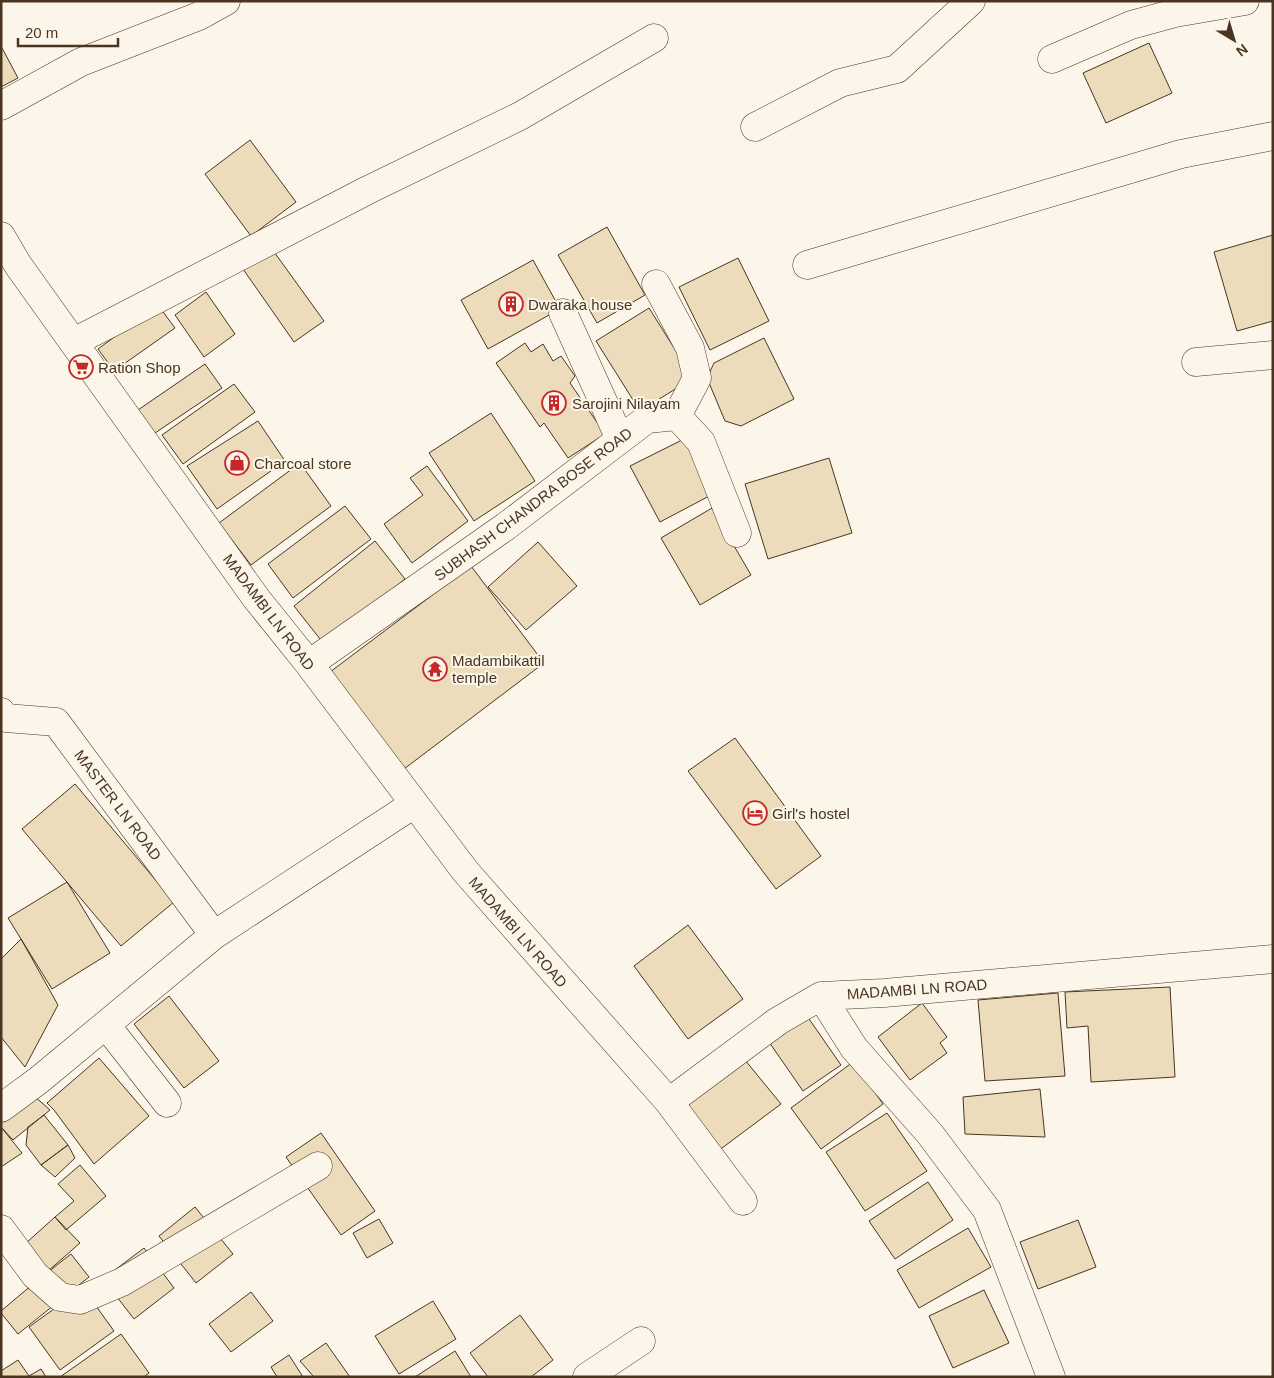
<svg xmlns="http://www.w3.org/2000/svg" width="1274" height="1378" viewBox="0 0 1274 1378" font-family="Helvetica,sans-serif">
  <rect width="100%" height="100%" fill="#fbf6e9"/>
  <!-- building -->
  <path fill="#ecdcbc" stroke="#4a3520" d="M 1149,43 L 1172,93 L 1106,123 L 1083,73 Z
    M 1,46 L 18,78 L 1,87 Z
    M 250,140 L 296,202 L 251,236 L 205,174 Z
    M 607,227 L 645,295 L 597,323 L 558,255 Z
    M 1273,235 L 1273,321 L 1237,331 L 1214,252 Z
    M 272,249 L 324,321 L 294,342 L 243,269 Z
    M 738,258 L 769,321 L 710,350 L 679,287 Z
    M 533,260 L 560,309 L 488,349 L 461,300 Z
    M 206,292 L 235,334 L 204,357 L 175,315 Z
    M 158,305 L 175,328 L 114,371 L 98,349 Z
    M 649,308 L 693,378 L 640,411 L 596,341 Z
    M 764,338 L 794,399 L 741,426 L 725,421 L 707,378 L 714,363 Z
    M 525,343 L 531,352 L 543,344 L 553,361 L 561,356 L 575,376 L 570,383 L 605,434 L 568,458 L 544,423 L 540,427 L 496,363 Z
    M 205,364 L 222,388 L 152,435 L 135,412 Z
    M 234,384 L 255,412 L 183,464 L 162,435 Z
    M 491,413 L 535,481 L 474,521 L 429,453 Z
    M 258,421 L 285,461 L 217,509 L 187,466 Z
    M 684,439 L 713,494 L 660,522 L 630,466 Z
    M 829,458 L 852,533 L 768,559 L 745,484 Z
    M 300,463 L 331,506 L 251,565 L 219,523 Z
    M 427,466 L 468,521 L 412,563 L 384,524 L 423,495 L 410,478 Z
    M 345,506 L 371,539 L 293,598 L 268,564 Z
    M 712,508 L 751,575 L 700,605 L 661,538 Z
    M 375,541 L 405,579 L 324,644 L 294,606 Z
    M 538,542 L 577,586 L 526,630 L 488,587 Z
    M 471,566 L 544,663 L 400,772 L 326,675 Z
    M 735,738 L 821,856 L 776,889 L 688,771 Z
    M 75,784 L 174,902 L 121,946 L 22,829 Z
    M 67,882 L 110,953 L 52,989 L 8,918 Z
    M 688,925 L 743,999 L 688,1039 L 634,966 Z
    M 21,939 L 58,1005 L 25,1067 L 1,1037 L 1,959 Z
    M 1170,987 L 1175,1077 L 1091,1082 L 1088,1026 L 1067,1028 L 1065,992 Z
    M 1058,993 L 1065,1076 L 985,1081 L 978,1000 Z
    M 169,996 L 219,1061 L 184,1088 L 134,1024 Z
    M 922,1003 L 947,1037 L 940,1043 L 947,1053 L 910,1080 L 878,1037 Z
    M 807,1016 L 841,1065 L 803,1091 L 769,1042 Z
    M 99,1058 L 149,1116 L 94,1164 L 54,1110 L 47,1103 Z
    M 745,1060 L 781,1104 L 718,1151 L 685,1106 Z
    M 853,1062 L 883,1104 L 821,1149 L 791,1108 Z
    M 1040,1089 L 1045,1137 L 965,1134 L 963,1097 Z
    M 32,1094 L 50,1110 L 13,1140 L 1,1127 L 1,1123 Z
    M 887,1113 L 927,1171 L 865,1211 L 826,1152 Z
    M 44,1115 L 68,1145 L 41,1165 L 26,1145 L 28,1127 Z
    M 1,1127 L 22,1153 L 1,1167 Z
    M 321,1133 L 375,1211 L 341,1235 L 286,1157 Z
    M 68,1145 L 75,1158 L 55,1177 L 41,1165 Z
    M 80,1165 L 106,1196 L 66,1230 L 55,1217 L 74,1201 L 58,1184 Z
    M 928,1182 L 953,1220 L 895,1259 L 869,1221 Z
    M 195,1207 L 233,1254 L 196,1283 L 159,1236 Z
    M 55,1217 L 80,1243 L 39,1279 L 16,1252 Z
    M 379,1219 L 393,1243 L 367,1258 L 353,1233 Z
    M 1078,1220 L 1096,1267 L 1038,1289 L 1020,1242 Z
    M 968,1228 L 991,1267 L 919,1308 L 897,1270 Z
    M 144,1248 L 174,1288 L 134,1319 L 103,1279 Z
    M 71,1254 L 89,1277 L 18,1334 L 1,1313 L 1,1311 L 39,1279 Z
    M 83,1288 L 114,1331 L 60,1370 L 29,1327 Z
    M 984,1290 L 1009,1343 L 953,1368 L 929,1316 Z
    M 251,1292 L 273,1321 L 231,1352 L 209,1324 Z
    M 433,1301 L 456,1339 L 399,1374 L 375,1336 Z
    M 520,1315 L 553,1360 L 531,1377 L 488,1377 L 470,1353 Z
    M 121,1334 L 149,1373 L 144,1377 L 60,1377 Z
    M 326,1343 L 350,1377 L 314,1377 L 300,1361 Z
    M 455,1351 L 471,1377 L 415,1377 Z
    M 289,1355 L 303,1377 L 277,1377 L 271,1367 Z
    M 18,1360 L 29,1376 L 41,1369 L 46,1377 L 1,1377 L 1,1371 Z"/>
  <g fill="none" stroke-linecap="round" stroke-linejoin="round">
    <!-- minor casing -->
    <g stroke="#4a3520" stroke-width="29">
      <path id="minor" d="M 1052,59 L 1131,25 L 1175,13 L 1245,1
        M 1,106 L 81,62 L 199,16 L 226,1
        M 755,127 L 840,83 L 897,69 L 971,1
        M 1,236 L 18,265 L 256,598 L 309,664 L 466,872 L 669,1102 L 778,1021 L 821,996 L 884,993 L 1273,959
        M 807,265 L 1181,154 L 1273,136
        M 656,284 L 690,348 L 697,378 L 677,416
        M 563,313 L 620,439
        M 74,342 L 368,190 L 520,116 L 654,38
        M 1196,362 L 1273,355
        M 309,664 L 505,527 L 647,419 L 677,416 L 701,442 L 737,533
        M 1,712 L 6,718 L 56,722 L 214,935
        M 821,996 L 854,1048 L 930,1134 L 987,1210 L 1051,1377
        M 106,1025 L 167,1103
        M 669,1102 L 743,1201
        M 1,1108 L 39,1080 L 214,935 L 414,804
        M 1,1229 L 35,1275 L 60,1297 L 80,1300 L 122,1282 L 318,1166
        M 587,1377 L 641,1341"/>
    </g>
    <!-- minor -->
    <use href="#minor" stroke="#fbf6e9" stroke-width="28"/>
  </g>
  <!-- icons -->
  <defs>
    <g id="building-ring" transform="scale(1.25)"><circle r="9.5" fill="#fbf6e9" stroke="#c62828" stroke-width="1.5"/><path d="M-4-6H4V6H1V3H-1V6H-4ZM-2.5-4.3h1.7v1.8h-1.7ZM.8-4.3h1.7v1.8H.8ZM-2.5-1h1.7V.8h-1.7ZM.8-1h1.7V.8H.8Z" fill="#c62828"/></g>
    <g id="supermarket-ring" transform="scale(1.25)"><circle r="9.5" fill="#fbf6e9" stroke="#c62828" stroke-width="1.5"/><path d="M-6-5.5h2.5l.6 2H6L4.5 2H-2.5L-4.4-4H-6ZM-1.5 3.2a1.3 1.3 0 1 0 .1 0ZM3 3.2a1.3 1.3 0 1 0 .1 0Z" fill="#c62828"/></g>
    <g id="shop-ring" transform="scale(1.25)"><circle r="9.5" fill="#fbf6e9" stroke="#c62828" stroke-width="1.5"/><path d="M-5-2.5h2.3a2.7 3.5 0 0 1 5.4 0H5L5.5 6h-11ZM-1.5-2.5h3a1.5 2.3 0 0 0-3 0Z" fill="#c62828"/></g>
    <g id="temple-ring" transform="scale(1.25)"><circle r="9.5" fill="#fbf6e9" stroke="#c62828" stroke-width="1.5"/><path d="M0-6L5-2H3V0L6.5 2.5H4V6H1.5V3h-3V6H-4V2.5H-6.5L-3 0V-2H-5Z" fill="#c62828"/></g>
    <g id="hotel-ring" transform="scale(1.25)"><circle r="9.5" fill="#fbf6e9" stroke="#c62828" stroke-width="1.5"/><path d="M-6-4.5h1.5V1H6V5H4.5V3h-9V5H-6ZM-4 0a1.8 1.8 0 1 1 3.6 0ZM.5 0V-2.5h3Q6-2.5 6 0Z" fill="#c62828"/></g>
  </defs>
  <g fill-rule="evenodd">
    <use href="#building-ring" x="511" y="304"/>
    <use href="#supermarket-ring" x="81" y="367"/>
    <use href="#building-ring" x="554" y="403"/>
    <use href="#shop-ring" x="237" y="463"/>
    <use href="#temple-ring" x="435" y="669"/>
    <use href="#hotel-ring" x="755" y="813"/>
  </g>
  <g text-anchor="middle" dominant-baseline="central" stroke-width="4" stroke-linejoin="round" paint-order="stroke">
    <!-- poi labels -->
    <g font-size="15" fill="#4a3520" stroke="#fbf6e9" text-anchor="start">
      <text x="528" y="304">Dwaraka house</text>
      <text x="98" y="367">Ration Shop</text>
      <text x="572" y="403">Sarojini Nilayam</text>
      <text x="254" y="463">Charcoal store</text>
      <text x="452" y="660">Madambikattil<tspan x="452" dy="17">temple</tspan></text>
      <text x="772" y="813">Girl's hostel</text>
    </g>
    <!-- street labels -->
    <g font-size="15" fill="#4a3520" stroke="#fbf6e9">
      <text transform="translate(533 504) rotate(-37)">SUBHASH CHANDRA BOSE ROAD</text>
      <text transform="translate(269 612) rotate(53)">MADAMBI LN ROAD</text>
      <text transform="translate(118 805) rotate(53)">MASTER LN ROAD</text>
      <text transform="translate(518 932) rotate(49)">MADAMBI LN ROAD</text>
      <text transform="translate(917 989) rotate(-4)">MADAMBI LN ROAD</text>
    </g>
  </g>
  <!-- border -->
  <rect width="1274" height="1378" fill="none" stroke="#4a3520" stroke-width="5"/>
  <!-- north arrow -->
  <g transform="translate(1234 40) rotate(142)" stroke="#fbf6e9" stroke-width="4" paint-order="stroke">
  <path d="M0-4L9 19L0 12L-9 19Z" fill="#4a3520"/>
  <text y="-8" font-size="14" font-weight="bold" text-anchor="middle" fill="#4a3520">N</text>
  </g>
  <!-- scale -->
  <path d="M18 38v8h100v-8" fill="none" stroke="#4a3520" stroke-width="2.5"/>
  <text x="25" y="38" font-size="15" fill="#4a3520" stroke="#fbf6e9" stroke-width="4" paint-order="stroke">20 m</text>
</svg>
